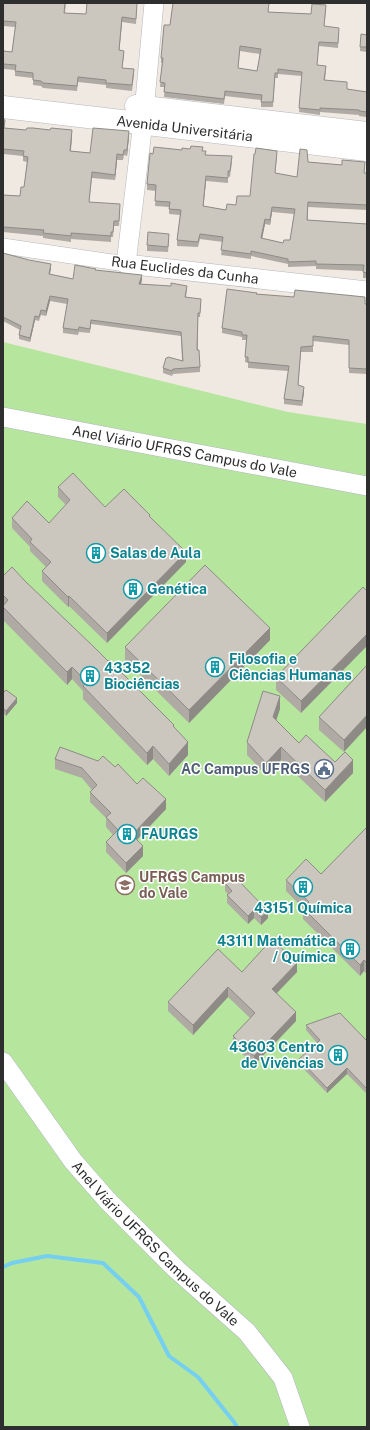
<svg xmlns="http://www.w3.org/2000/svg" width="370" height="1430" viewBox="0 0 370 1430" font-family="'Public Sans',sans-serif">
  <rect width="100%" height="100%" fill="#efe9e1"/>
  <!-- green -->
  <path fill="#b6e59e" d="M 3,342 L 288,412 L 367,424 L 367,1427 L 3,1427 Z"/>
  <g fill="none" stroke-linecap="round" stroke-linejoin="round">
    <!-- stream -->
    <path stroke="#75cff0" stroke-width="4" d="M 3,1267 L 12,1263 L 47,1256 L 103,1263 L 139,1297 L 169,1356 L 198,1377 L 234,1422 L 237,1427"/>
    <!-- minor casing -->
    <g stroke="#b4b7c1" stroke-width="16">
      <path id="minor" d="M 3,246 L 126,264"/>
    </g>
    <!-- tertiary casing -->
    <g stroke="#b4b7c1" stroke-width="20">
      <g id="tertiary">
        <path d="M 154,3 L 143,122 L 126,264 L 367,291"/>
        <path id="s1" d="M 3,417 L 367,486"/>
        <path id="s2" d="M 3,1062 L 73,1161 L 108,1201 L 176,1269 L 247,1332 L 283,1378 L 300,1427"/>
      </g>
    </g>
    <!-- secondary casing -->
    <g stroke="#b4b7c1" stroke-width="23">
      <g id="secondary">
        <path d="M 136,106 L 367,133"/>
        <path id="s3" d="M 3,107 L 367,150"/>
      </g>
    </g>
    <!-- minor -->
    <use href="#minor" stroke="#fff" stroke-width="15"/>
    <!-- tertiary -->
    <use href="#tertiary" stroke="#fff" stroke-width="19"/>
    <!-- secondary -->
    <use href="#secondary" stroke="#fff" stroke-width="22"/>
  </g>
  <!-- wall -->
  <path fill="#afaba4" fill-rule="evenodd" d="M 3,3 L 66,3 L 65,13 L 86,14 L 87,3 L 137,3 L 136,24 L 122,22 L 119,50 L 124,56 L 122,68 L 134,74 L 132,91 L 106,88 L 106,85 L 78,82 L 77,91 L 43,88 L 41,86 L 33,85 L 33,78 L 15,76 L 15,70 L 3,69 L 3,51 L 12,52 L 15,27 L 3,26 Z
    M 172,3 L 269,3 L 268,12 L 311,14 L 326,10 L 324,27 L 339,33 L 338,48 L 319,46 L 317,65 L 326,71 L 325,80 L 347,89 L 367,92 L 367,120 L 366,120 L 366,117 L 359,116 L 359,115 L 320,112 L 320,115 L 299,112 L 302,76 L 278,74 L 278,78 L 275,78 L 273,107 L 261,107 L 261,100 L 225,96 L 224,104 L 164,97 L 165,87 L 160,87 L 162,63 L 161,63 L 161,58 L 170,25 L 173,3 ZM 240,51 L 260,54 L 257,71 L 238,68 Z
    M 367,29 L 367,52 L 360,51 L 361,34 L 367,35 Z
    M 3,119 L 4,128 L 72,135 L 71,151 L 90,153 L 129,136 L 127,156 L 124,155 L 123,160 L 117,160 L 115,180 L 92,178 L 89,202 L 120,210 L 119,226 L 114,226 L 113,237 L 111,237 L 111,242 L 71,239 L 71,242 L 43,238 L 43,236 L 3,232 L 3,195 L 20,196 L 24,187 L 27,162 L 23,161 L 23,156 L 3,154 Z
    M 190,149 L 203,151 L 206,155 L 232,162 L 230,177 L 228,176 L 228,183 L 206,181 L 203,206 L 226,210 L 236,205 L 250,196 L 277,156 L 275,173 L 297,177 L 308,162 L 365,167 L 364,173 L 367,173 L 367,210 L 308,207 L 308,220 L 367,224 L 367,278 L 363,278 L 363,271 L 316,269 L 316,266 L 288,267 L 288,264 L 251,256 L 251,259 L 221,255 L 223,242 L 200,239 L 198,247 L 177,246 L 177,240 L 180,215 L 169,214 L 169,207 L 155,206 L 156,191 L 147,190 L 147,184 L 153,154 ZM 272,212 L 294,214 L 290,240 L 283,243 L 262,238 L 265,224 L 270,225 Z
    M 169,240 L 168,252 L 147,251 L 147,245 Z
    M 3,253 L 51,268 L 50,274 L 73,279 L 96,270 L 142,280 L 141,284 L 187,290 L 186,297 L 201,304 L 200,317 L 198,317 L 198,350 L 200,367 L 200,372 L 173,374 L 172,376 L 163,373 L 163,368 L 182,361 L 181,336 L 91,324 L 90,333 L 79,332 L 78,335 L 63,333 L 63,328 L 67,304 L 50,301 L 46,316 L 41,315 L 39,321 L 35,320 L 30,342 L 19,339 L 19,335 L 20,330 L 3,321 Z
    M 256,294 L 367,304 L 367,374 L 349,373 L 349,345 L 313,341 L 313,352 L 301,352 L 298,386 L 304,392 L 302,406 L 284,404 L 284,399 L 288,371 L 248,368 L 248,363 L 245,362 L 246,340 L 242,340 L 242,337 L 222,333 L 222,328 Z
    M 58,487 L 105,507 L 150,517 L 186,562 L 107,643 L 69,606 L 68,607 L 42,581 L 42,571 L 46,567 L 30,551 L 30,547 L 12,528 L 12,518 L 49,523 L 66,505 L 58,497 Z
    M 3,576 L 25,581 L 174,727 L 188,755 L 169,776 L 153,759 L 147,765 L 83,699 L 83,691 L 72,679 L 67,685 L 3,620 Z
    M 367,591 L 301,713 L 276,690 L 276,677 Z
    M 270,640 L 189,723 L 125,660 L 125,647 Z
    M 367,665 L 344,752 L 319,730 L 319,717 Z
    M 3,691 L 17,703 L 6,716 L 3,713 Z
    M 280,709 L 276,720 L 299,743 L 353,773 L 325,802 L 281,760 L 266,775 L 247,755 L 247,742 Z
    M 55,759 L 115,767 L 137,784 L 166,809 L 137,840 L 143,856 L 126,873 L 106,852 L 106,842 L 113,835 L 106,827 L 106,818 L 90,802 L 90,792 L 92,790 L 82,778 L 55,769 Z
    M 367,827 L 367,974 L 364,971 L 360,976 L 303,919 L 303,908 L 286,891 L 286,880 L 321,874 Z
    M 225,883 L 268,918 L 261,925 L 254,918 L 248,924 L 227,903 L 227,895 L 228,894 L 225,891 Z
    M 242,972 L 297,972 L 277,993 L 296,1021 L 254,1065 L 233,1045 L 233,1036 L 250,1018 L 228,997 L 193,1035 L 168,1011 L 168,1002 Z
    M 306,1025 L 367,1041 L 367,1094 L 347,1074 L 327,1093 L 299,1064 L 299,1059 L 317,1043 L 306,1030 Z"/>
  <!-- shaded-wall -->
  <path fill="#8e8b86" d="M 122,17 L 122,22 L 119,55 L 119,50 Z
    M 72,130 L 72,135 L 70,157 L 70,151 Z
    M 129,131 L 129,136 L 127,156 L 127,150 Z
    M 117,154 L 117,160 L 115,180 L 115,175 Z
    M 206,176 L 206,181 L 203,211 L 203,206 Z
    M 272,207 L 272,212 L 270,225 L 270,220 Z
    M 265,219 L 265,224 L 261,244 L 261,238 Z
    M 51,264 L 51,268 L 49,278 L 49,274 Z
    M 142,275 L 142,280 L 139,289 L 139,284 Z
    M 50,296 L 50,301 L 46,316 L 46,311 Z
    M 35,316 L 35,320 L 30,342 L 30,338 Z
    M 304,387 L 304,392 L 302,406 L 302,401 Z
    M 4,528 L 4,541 L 3,542 L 3,530 Z
    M 186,552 L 186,562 L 107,643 L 107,633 Z
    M 69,596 L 69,606 L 68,607 L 68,597 Z
    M 270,628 L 270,640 L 189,723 L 189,710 Z
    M 367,634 L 367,646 L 301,713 L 301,701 Z
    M 72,667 L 72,679 L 67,685 L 67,672 Z
    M 280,696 L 280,709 L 273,730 L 273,717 Z
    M 17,698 L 17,703 L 6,716 L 6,711 Z
    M 367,715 L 367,727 L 344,752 L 344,740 Z
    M 188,742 L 188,755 L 169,776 L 169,764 Z
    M 153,746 L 153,759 L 147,765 L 147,753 Z
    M 281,747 L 281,760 L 266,775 L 266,763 Z
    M 353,760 L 353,773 L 325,802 L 325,790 Z
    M 166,799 L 166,809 L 132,845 L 132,835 Z
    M 143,846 L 143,856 L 126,873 L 126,863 Z
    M 254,910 L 254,918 L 248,924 L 248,916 Z
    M 268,911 L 268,918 L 261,925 L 261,917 Z
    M 364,960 L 364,971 L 360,976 L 360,965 Z
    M 297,963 L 297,972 L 272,998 L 272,989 Z
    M 228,987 L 228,997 L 193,1035 L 193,1025 Z
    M 296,1012 L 296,1021 L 254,1065 L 254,1056 Z
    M 347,1068 L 347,1074 L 327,1093 L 327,1088 Z"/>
  <!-- building -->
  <path fill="#cbc7bf" stroke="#8e8b86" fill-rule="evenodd" d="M 3,3 L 65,3 L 64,13 L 86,14 L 87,3 L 137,3 L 136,19 L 122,17 L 119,50 L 124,51 L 122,68 L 134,69 L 132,85 L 106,83 L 106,80 L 78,77 L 77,86 L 43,83 L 41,81 L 33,80 L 33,73 L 15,71 L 16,65 L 3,64 L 3,51 L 12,52 L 16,22 L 3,21 Z
    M 173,3 L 269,3 L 268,12 L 311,14 L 312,4 L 326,5 L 324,26 L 339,28 L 338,43 L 319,42 L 317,65 L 326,66 L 324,80 L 347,82 L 347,89 L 367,92 L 367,116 L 366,115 L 367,112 L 359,111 L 359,110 L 320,108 L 320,110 L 299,108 L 302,72 L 278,69 L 278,73 L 275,73 L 273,102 L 261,102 L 262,95 L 225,91 L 224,99 L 164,92 L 165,83 L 160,82 L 163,58 L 161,58 L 164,25 L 170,25 ZM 240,46 L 261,49 L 257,71 L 238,68 Z
    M 367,29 L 367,47 L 360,47 L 361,34 L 367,35 Z
    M 3,119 L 5,120 L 4,128 L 26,130 L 27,128 L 33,128 L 50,130 L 51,128 L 72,130 L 70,151 L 90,153 L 93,128 L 129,131 L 127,150 L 124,150 L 123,155 L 117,154 L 115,175 L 92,172 L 89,202 L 120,204 L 119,221 L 114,221 L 113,232 L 111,232 L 111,236 L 71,233 L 71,236 L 43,233 L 44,230 L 3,227 L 3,195 L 20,196 L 21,187 L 24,187 L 28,157 L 23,156 L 24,151 L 3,149 Z
    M 191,146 L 203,147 L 202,151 L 206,151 L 205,155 L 232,156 L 230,171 L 228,171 L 228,178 L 206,176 L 203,206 L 226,210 L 227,204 L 236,205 L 237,196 L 250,196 L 254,154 L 255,154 L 256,148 L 277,151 L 275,173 L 297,177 L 300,149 L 307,150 L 308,162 L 342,165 L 342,160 L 365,162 L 364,173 L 367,173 L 367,205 L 308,202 L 307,220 L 367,224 L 367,273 L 363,272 L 364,265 L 316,264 L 316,261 L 288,262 L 288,259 L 251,251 L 251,254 L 221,250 L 223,237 L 200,234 L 198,242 L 177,240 L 181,210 L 169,209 L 170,202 L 155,201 L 156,185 L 147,184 L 150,153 L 153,154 L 154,147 L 182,150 L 182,148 L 190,149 ZM 272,207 L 295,209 L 290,240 L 284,240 L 283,243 L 261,238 L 265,219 L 270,220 Z
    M 148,232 L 169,234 L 168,247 L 147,245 Z
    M 3,253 L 29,260 L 51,264 L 49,274 L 73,279 L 75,265 L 96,269 L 95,270 L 142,275 L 139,284 L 171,286 L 171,283 L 187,286 L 185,297 L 201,299 L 200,313 L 198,313 L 197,350 L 199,350 L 200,367 L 173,369 L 172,371 L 163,368 L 166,358 L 167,358 L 168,357 L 183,361 L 181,332 L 91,320 L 90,329 L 79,327 L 78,330 L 63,328 L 68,299 L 50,296 L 46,311 L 41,310 L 39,317 L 35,316 L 30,338 L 19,335 L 21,326 L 3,317 Z
    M 227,289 L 257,293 L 256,294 L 294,297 L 295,290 L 365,297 L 365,304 L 367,304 L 367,369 L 349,368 L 349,340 L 313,336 L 313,346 L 301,347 L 298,385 L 304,387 L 302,401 L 284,399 L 289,366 L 248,362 L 248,357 L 245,357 L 247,335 L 242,335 L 242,332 L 222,328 Z
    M 73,473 L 105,507 L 124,489 L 150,515 L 149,516 L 186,552 L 107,633 L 69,596 L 68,597 L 42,571 L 51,562 L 30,542 L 32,539 L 12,518 L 27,501 L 49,523 L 70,500 L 58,487 Z
    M 205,565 L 270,628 L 189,710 L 125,647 Z
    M 12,567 L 25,581 L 94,647 L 108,661 L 109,660 L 174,725 L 173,726 L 188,742 L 169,764 L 153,746 L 147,753 L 83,686 L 87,682 L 72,667 L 67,672 L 3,607 L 3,606 L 8,600 L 3,595 L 3,576 Z
    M 363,587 L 367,591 L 367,634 L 301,701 L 276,677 Z
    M 367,665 L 367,715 L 344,740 L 319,717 Z
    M 6,690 L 17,698 L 6,711 L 3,708 L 3,691 L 4,692 Z
    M 263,691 L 280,696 L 273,717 L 299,743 L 306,735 L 335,762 L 345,752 L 353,760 L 325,790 L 281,747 L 266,763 L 247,742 Z
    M 60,747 L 98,761 L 103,756 L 115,767 L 118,764 L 137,784 L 143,778 L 166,799 L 132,835 L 143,846 L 126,863 L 106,842 L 118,830 L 106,817 L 111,813 L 90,792 L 97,785 L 82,768 L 55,759 Z
    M 367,827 L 367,963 L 364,960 L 360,965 L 303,908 L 309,902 L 286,880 L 306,859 L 321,874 Z
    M 233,875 L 268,911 L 261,917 L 254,910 L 248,916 L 227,895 L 232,891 L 225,883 Z
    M 272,939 L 297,963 L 272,989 L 296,1012 L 254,1056 L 233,1036 L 255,1013 L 228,987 L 193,1025 L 168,1002 L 218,949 L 242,972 Z
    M 340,1013 L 367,1041 L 367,1089 L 347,1068 L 327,1088 L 299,1059 L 320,1040 L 306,1025 Z"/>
  <!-- icons -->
  <defs>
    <g id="building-ring" transform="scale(1)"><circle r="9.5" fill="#fff" stroke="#0f9aa8" stroke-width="1.5"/><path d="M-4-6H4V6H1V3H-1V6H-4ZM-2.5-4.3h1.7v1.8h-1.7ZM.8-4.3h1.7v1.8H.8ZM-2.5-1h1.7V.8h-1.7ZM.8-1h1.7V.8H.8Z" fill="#0f9aa8"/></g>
    <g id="civic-ring" transform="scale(1)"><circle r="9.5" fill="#fff" stroke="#5c6f8a" stroke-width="1.5"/><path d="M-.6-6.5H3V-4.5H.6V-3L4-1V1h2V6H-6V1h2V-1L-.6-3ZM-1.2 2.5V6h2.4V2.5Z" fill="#5c6f8a"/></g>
    <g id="university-ring" transform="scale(1)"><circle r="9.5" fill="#fff" stroke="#8d6e63" stroke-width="1.5"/><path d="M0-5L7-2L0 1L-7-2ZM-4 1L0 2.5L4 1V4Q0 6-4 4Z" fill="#8d6e63"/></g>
  </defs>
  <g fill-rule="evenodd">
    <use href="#building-ring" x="96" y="553"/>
    <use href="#building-ring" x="133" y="589"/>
    <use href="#building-ring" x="215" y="667"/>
    <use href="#building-ring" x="90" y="676"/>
    <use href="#civic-ring" x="324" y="769"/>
    <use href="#building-ring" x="127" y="834"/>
    <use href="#university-ring" x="125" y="885"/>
    <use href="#building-ring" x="303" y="887"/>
    <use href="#building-ring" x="350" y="949"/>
    <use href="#building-ring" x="338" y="1055"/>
  </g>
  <g text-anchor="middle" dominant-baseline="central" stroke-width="3" stroke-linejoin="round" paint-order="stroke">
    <!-- street labels -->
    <g font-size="14" fill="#2e2e2e" stroke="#fff">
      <text stroke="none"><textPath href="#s3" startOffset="183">Avenida Universitária</textPath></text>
      <text transform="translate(185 270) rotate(7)">Rua Euclides da Cunha</text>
      <text stroke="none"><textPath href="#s1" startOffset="185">Anel Viário UFRGS Campus do Vale</textPath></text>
      <text stroke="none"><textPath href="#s2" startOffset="238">Anel Viário UFRGS Campus do Vale</textPath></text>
    </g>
    <!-- culture labels -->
    <g font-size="14" font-weight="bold" fill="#0d838f" stroke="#fff" text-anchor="start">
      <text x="110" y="553">Salas de Aula</text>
      <text x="147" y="589">Genética</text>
      <text x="229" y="659">Filosofia e<tspan x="229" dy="16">Ciências Humanas</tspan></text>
      <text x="104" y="668">43352<tspan x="104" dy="16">Biociências</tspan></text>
      <text x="141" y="834">FAURGS</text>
      <text x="303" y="908" text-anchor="middle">43151 Química</text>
      <text x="336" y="941" text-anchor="end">43111 Matemática<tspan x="336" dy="16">/ Química</tspan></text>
      <text x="324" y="1047" text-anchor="end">43603 Centro<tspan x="324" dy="16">de Vivências</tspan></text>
    </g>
    <!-- service labels -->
    <g font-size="14" font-weight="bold" fill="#4e5e75" stroke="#fff" text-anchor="end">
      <text x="310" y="769">AC Campus UFRGS</text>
    </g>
    <!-- education labels -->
    <g font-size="14" font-weight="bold" fill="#785e54" stroke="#fff" text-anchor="start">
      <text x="139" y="877">UFRGS Campus<tspan x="139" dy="16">do Vale</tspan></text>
    </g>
  </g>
  <!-- border -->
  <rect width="370" height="1430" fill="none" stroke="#2e2e2e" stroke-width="8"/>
</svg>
